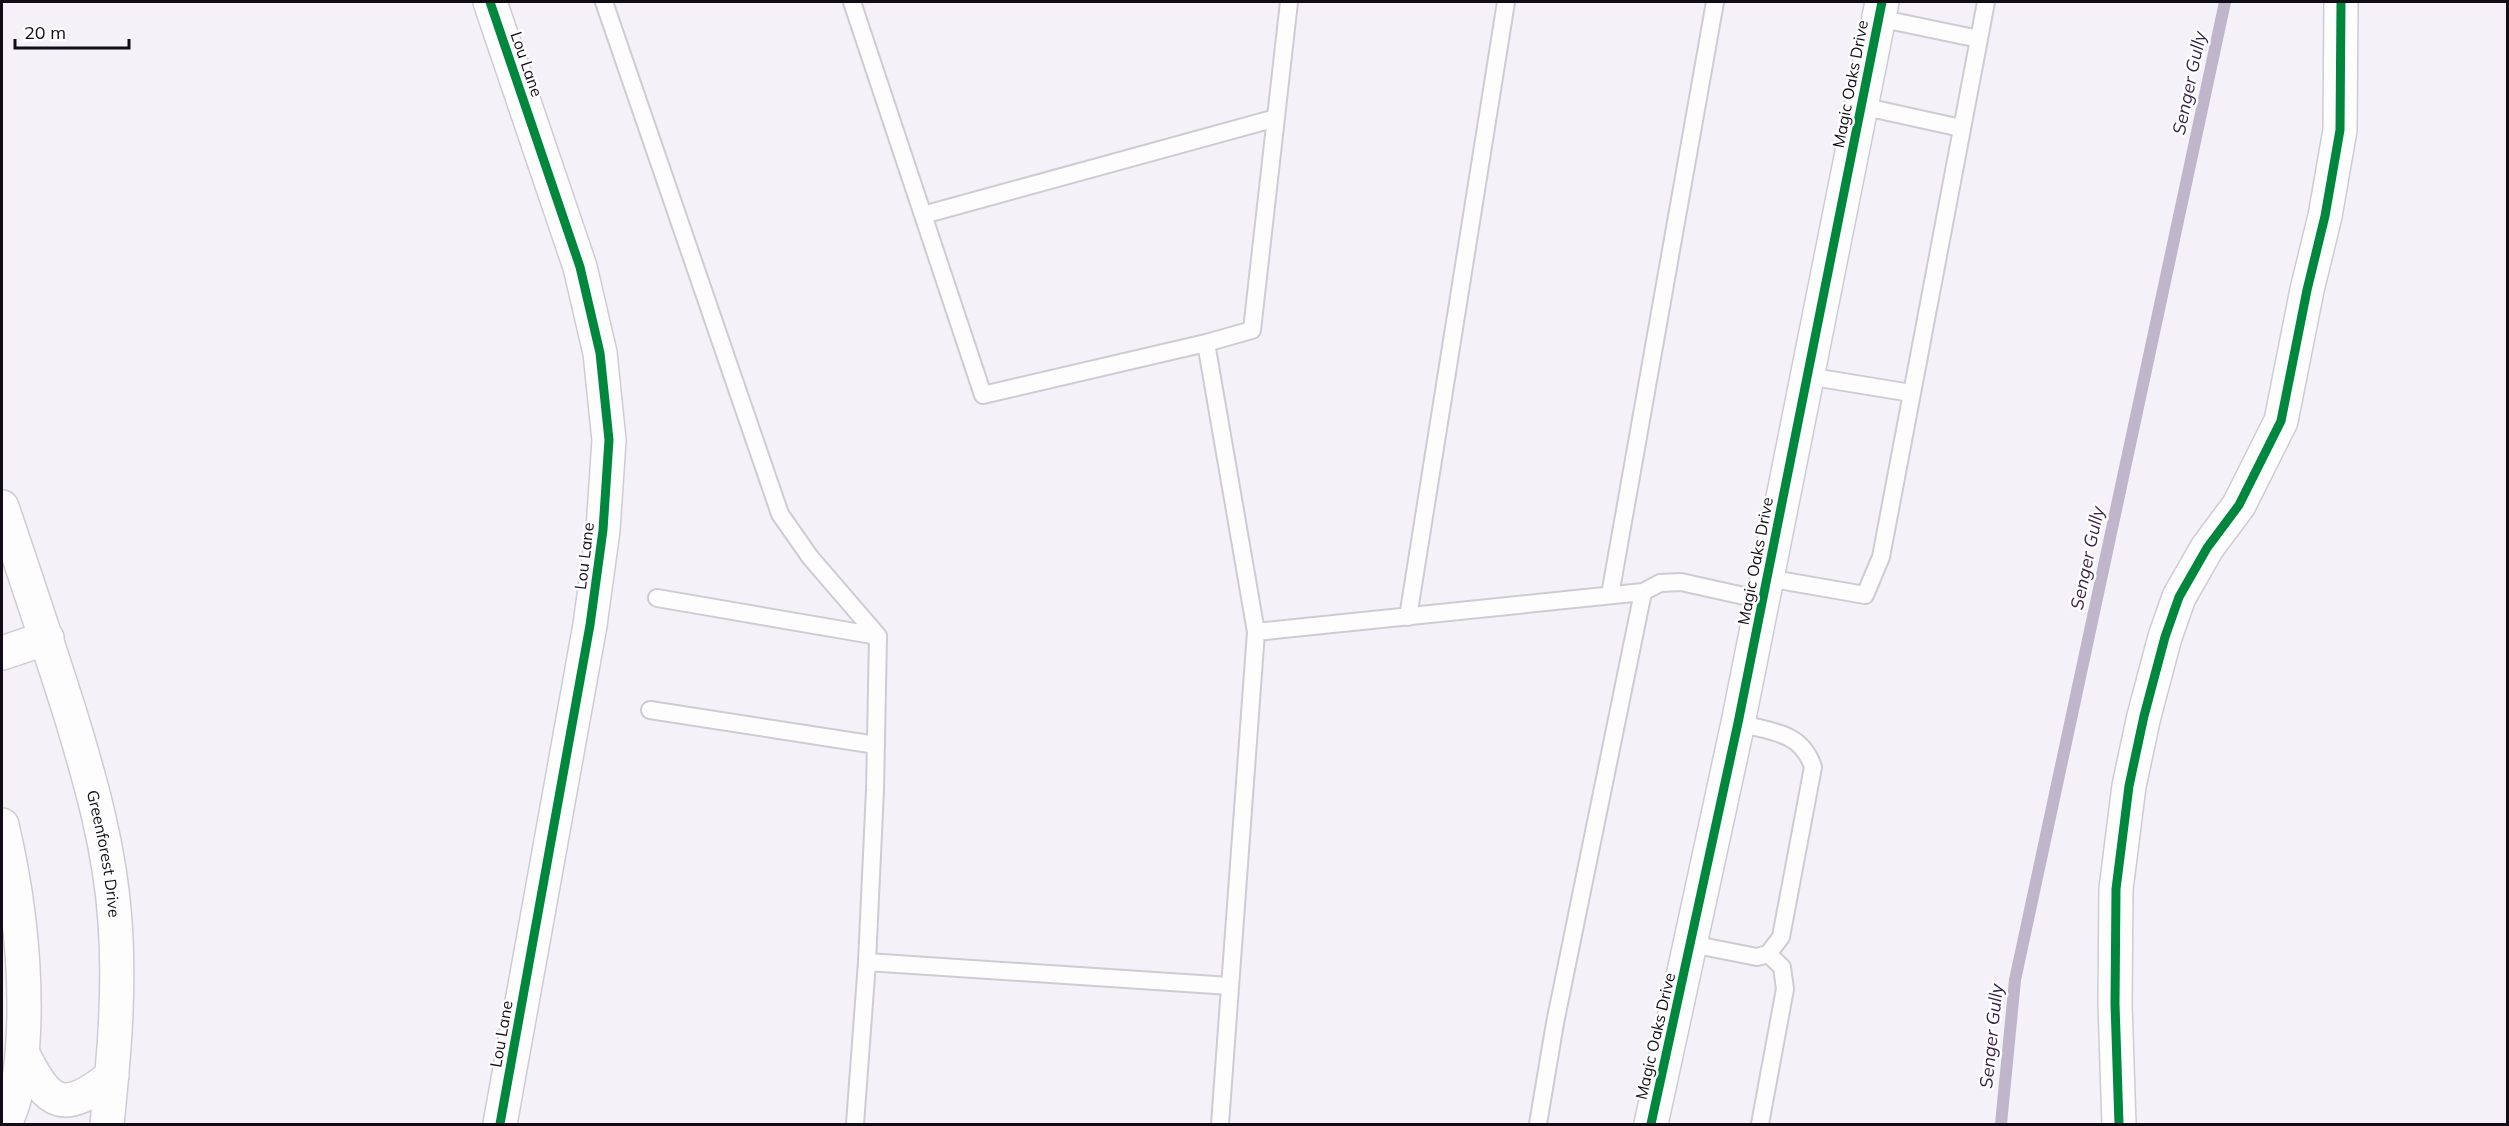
<svg xmlns="http://www.w3.org/2000/svg" width="2509" height="1126" viewBox="0 0 2509 1126" font-family="Mulish,sans-serif">
  <rect width="100%" height="100%" fill="#f4f1f8"/>
  <g fill="none" stroke-linecap="round" stroke-linejoin="round">
    <!-- stream -->
    <path stroke="#c0b6cb" stroke-width="12" d="M 2001,1124 L 2015,980 L 2225,2"/>
    <!-- service casing -->
    <g stroke="#cfcbd3" stroke-width="20">
      <path id="service" d="M 604,2 L 780,514 L 810,557 L 878,636 L 875,790 L 867,962 L 855,1124
        M 852,2 L 983,395 L 1206,343 L 1256,632
        M 1878,18 L 1979,39
        M 1861,106 L 1961,128
        M 923,215 L 1276,118
        M 1206,343 L 1252,330 L 1289,2
        M 1807,376 L 1911,393
        M 1767,578 L 1865,595 L 1881,557 L 1986,2
        M 1610,595 L 1715,2
        M 657,598 L 878,636
        M 1408,617 L 1506,2
        M 650,710 L 876,745
        M 1691,944 L 1757,957 L 1768,954 L 1781,937 L 1813,767 C 1801,731 1771,732 1738,723
        M 867,962 L 1230,986
        M 1220,1124 L 1256,632 L 1643,592
        M 1538,1124 L 1555,1023 L 1643,592 L 1660,583 L 1681,582 L 1762,600
        M 1760,1124 L 1785,989 L 1782,967 L 1768,954"/>
    </g>
    <!-- minor casing -->
    <g stroke="#cfcbd3" stroke-width="36">
      <g id="minor">
        <path d="M 490,2 L 580,267 L 600,353 L 609,440 L 603,530 L 590,625 L 500,1124"/>
        <path id="s1" d="M 2,507 C 25,575 48,644 70,713 C 91,782 110,849 115,921 C 120,990 114,1056 107,1124"/>
        <path d="M 2,653 L 47,638"/>
        <path d="M 2,825 C 17,889 25,951 24,1017 C 23,1054 21,1090 5,1124"/>
        <path d="M 23,1054 C 49,1107 64,1114 112,1076"/>
        <path d="M 1651,1124 L 1738,723 L 1882,2"/>
        <path d="M 2119,1124 L 2115,1004 L 2116,889 L 2129,786 L 2144,716 L 2165,637 L 2179,597 L 2207,548 L 2239,505 L 2281,421 L 2307,290 L 2325,216 L 2340,130 L 2341,2"/>
      </g>
    </g>
    <!-- service -->
    <use href="#service" stroke="#fdfdfe" stroke-width="16"/>
    <!-- minor -->
    <use href="#minor" stroke="#fdfdfe" stroke-width="33"/>
    <!-- cycleway casing -->
    <g stroke="#fefefe" stroke-width="13">
      <path id="cycleway" d="M 490,2 L 580,267 L 600,353 L 609,440 L 603,530 L 590,625 L 500,1124
        M 1651,1124 L 1738,723 L 1882,2
        M 2119,1124 L 2115,1004 L 2116,889 L 2129,786 L 2144,716 L 2165,637 L 2179,597 L 2207,548 L 2239,505 L 2281,421 L 2307,290 L 2325,216 L 2340,130 L 2341,2"/>
    </g>
    <!-- cycleway -->
    <use href="#cycleway" stroke="#00873e" stroke-width="9"/>
  </g>
  <g text-anchor="middle" dominant-baseline="central" stroke-width="5" stroke-linejoin="round" paint-order="stroke">
    <!-- street labels -->
    <g font-size="16" fill="#110c16" stroke="#fefefe">
      <text transform="translate(527 64) rotate(71)">Lou Lane</text>
      <text transform="translate(1850 84) rotate(-79)">Magic Oaks Drive</text>
      <text transform="translate(584 556) rotate(-83)">Lou Lane</text>
      <text transform="translate(1755 561) rotate(-79)">Magic Oaks Drive</text>
      <text stroke="none"><textPath href="#s1" startOffset="362">Greenforest Drive</textPath></text>
      <text transform="translate(501 1034) rotate(-80)">Lou Lane</text>
      <text transform="translate(1655 1036) rotate(-77)">Magic Oaks Drive</text>
    </g>
    <!-- water labels -->
    <g font-size="18" font-style="italic" fill="#38234a" stroke="#fefefe">
      <text transform="translate(2189 83) rotate(-78)">Senger Gully</text>
      <text transform="translate(2087 558) rotate(-78)">Senger Gully</text>
      <text transform="translate(1991 1036) rotate(-84)">Senger Gully</text>
    </g>
  </g>
  <!-- border -->
  <rect width="2509" height="1126" fill="none" stroke="#110c16" stroke-width="6"/>
  <!-- scale -->
  <path d="M15 39v9h114v-9" fill="none" stroke="#110c16" stroke-width="3"/>
  <text x="24" y="39" font-size="18" fill="#110c16" stroke="#fefefe" stroke-width="4.5" paint-order="stroke">20 m</text>
</svg>
